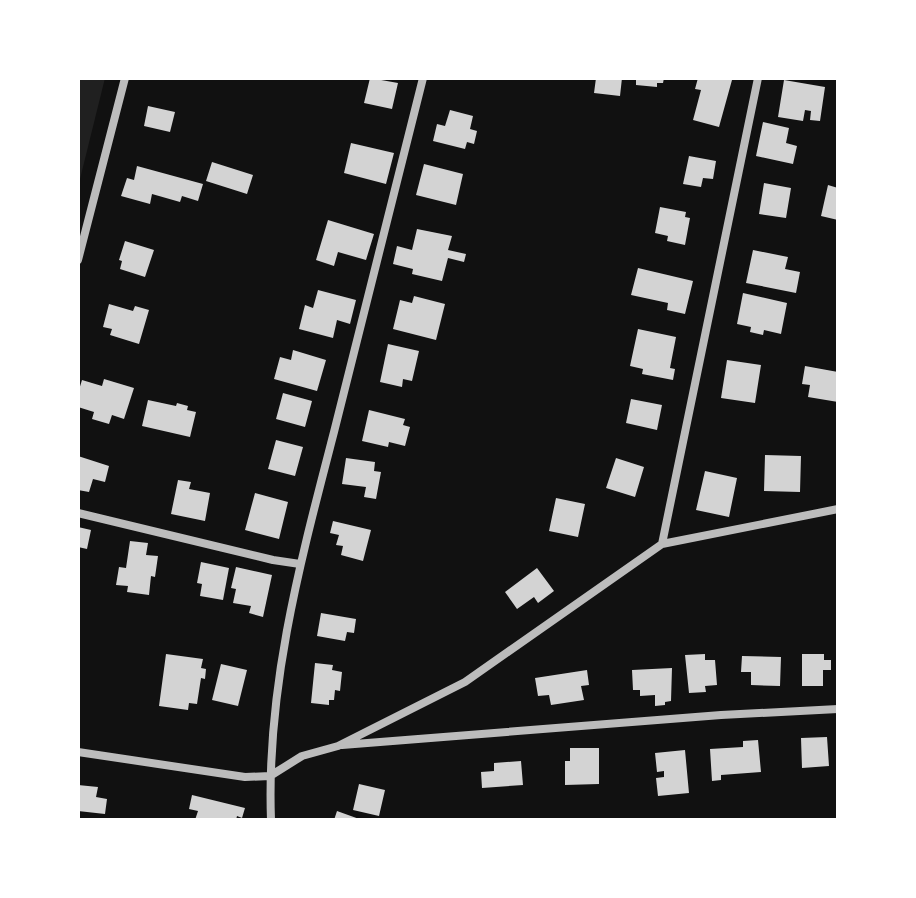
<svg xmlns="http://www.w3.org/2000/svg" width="916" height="898" viewBox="0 0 916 898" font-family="'Exo 2',sans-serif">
  <rect width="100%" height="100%" fill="#111"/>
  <!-- green -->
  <path fill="#202020" d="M 78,78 L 105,78 L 78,187 Z"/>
  <!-- building -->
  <path fill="#d3d3d3" d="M 370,78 L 398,83 L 392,109 L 364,103 Z
    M 596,78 L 622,78 L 620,96 L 594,93 Z
    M 636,78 L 664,78 L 663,83 L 657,83 L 657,87 L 636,85 Z
    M 698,78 L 732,80 L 719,127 L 693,120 L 701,90 L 695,89 Z
    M 784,80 L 825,87 L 820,121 L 810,120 L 811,111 L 805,110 L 803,121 L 778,117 Z
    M 148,106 L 175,112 L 170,132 L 144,126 Z
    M 450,110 L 473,116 L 470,129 L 477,131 L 474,144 L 467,142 L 465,149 L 433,141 L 437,124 L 445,126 Z
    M 763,122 L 789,128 L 786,143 L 797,146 L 793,164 L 756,156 Z
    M 351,143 L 394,153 L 386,184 L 344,173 Z
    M 689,156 L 716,161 L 713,179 L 703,178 L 701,187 L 683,184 Z
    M 212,162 L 253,175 L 247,194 L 206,181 Z
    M 424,164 L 463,174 L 456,205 L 416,195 Z
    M 137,166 L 203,184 L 198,201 L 182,196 L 180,202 L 152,194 L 150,204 L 121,196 L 127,178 L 134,180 Z
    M 764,183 L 791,188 L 786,218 L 759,214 Z
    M 828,185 L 838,188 L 838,220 L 821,216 Z
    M 660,207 L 686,212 L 685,217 L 690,218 L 685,245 L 667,241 L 668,236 L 655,233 Z
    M 328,220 L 374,234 L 366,260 L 338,252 L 334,266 L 316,260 Z
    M 417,229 L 452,236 L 448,250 L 466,254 L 464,262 L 448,258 L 442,281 L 412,274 L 413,269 L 393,264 L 397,246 L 412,250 Z
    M 125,241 L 154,250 L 145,277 L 120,269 L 122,261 L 119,260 Z
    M 753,250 L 788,257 L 785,269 L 800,272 L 796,293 L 746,283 Z
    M 638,268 L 693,281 L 685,314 L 667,310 L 668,303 L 631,295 Z
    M 318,290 L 356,300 L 350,324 L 337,320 L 333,338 L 299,329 L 305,305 L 313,308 Z
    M 743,293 L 787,303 L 781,334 L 764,330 L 763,335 L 750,332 L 751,327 L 737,324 Z
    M 414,296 L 445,304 L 436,340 L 393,329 L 400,300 L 412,303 Z
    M 109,304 L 133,311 L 135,306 L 149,310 L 139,344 L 110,335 L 112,329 L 103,327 Z
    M 638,329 L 676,337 L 670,368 L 675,369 L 673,380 L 642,374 L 643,369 L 630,366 Z
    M 388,344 L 419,351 L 412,381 L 403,379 L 402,387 L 380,382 Z
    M 293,350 L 326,360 L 317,391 L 274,379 L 280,357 L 291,360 Z
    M 727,360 L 761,365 L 755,403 L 721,398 Z
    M 805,366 L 838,372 L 838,402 L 808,397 L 810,385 L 802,384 Z
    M 104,379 L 134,388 L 124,419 L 112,415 L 109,424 L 92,419 L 94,412 L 78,407 L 78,393 L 82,380 L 102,386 Z
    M 283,393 L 312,401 L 305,427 L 276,419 Z
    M 631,399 L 662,405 L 657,430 L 626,423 Z
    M 148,400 L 176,406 L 177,403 L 188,406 L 187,410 L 196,412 L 190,437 L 142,426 Z
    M 369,410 L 405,419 L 403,425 L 410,427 L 405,446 L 389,442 L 388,447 L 362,441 Z
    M 276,440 L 303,447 L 295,476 L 268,469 Z
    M 765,455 L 801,456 L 800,492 L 764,491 Z
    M 78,456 L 109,466 L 105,482 L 93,479 L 89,492 L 78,490 Z
    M 346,458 L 375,462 L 374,471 L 381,472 L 376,499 L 364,497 L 366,487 L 342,484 Z
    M 616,458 L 644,467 L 635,497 L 606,488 Z
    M 705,471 L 737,478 L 729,517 L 696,510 Z
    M 178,480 L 191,482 L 189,489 L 210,493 L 205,521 L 171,514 Z
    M 255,493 L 288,502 L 279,539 L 245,530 Z
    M 556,498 L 585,504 L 578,537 L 549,531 Z
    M 333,521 L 371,530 L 363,561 L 341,555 L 343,546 L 336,545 L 339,535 L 330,533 Z
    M 78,527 L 91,530 L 87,549 L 78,547 Z
    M 130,541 L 148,543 L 146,555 L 158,556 L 155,577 L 151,576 L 149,595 L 127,592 L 128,586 L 116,585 L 119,567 L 126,568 Z
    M 201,562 L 229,568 L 223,600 L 200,596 L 202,584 L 197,583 Z
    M 236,567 L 272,575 L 263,617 L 249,613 L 251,606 L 233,603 L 236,589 L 231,588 Z
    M 537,568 L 554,591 L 538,603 L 534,597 L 517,609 L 505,592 Z
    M 321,613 L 356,619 L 354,633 L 347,632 L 345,641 L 317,636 Z
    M 166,654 L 203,659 L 201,668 L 206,669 L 205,679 L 201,678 L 197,704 L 189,703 L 188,710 L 159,706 Z
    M 705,654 L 705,660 L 715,660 L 717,685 L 705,686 L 706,692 L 689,693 L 685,655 Z
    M 802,654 L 824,654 L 824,660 L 831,660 L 831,670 L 823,670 L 823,686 L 802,686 Z
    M 742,656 L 781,657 L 780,686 L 751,685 L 751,672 L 741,672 Z
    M 315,663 L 333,665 L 332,670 L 342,672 L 340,691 L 335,690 L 334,700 L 329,700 L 329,705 L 311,703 Z
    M 221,664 L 247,670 L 238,706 L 212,700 Z
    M 672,668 L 671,701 L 665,702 L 665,705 L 655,706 L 655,695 L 640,696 L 640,690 L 633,690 L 632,670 Z
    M 587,670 L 589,685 L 581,686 L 584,700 L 551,705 L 549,695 L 538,696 L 535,678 Z
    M 827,737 L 829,766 L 802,768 L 801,738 Z
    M 758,740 L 761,772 L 721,775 L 721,780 L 712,781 L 710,749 L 743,747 L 743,741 Z
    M 570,748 L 599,748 L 599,784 L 565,785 L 565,761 L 570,761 Z
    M 685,750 L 689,793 L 658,796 L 656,778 L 664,777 L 664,771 L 657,772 L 655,753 Z
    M 521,761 L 523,785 L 482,788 L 481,772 L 494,771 L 494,763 Z
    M 359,784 L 385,790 L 379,816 L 353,810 Z
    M 78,785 L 98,787 L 96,797 L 107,799 L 105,814 L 78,811 Z
    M 192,795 L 245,808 L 242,818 L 237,816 L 236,820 L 195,820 L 198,811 L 189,809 Z
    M 337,811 L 362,820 L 334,820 Z"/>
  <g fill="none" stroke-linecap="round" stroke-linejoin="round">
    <!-- minor -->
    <path stroke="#bcbcbc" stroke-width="8" d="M 78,260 L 125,78
      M 78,513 L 273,560 L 300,564
      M 662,544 L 758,78
      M 342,745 L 721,715 L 838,709
      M 78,752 L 245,777 L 270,776 L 302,756 L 338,746 L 465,682 L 662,544 L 838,509
      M 271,820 C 266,687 301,559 334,432 C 363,314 393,196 423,78"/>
  </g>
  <!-- border -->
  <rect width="916" height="898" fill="none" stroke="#ffffff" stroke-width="160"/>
</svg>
